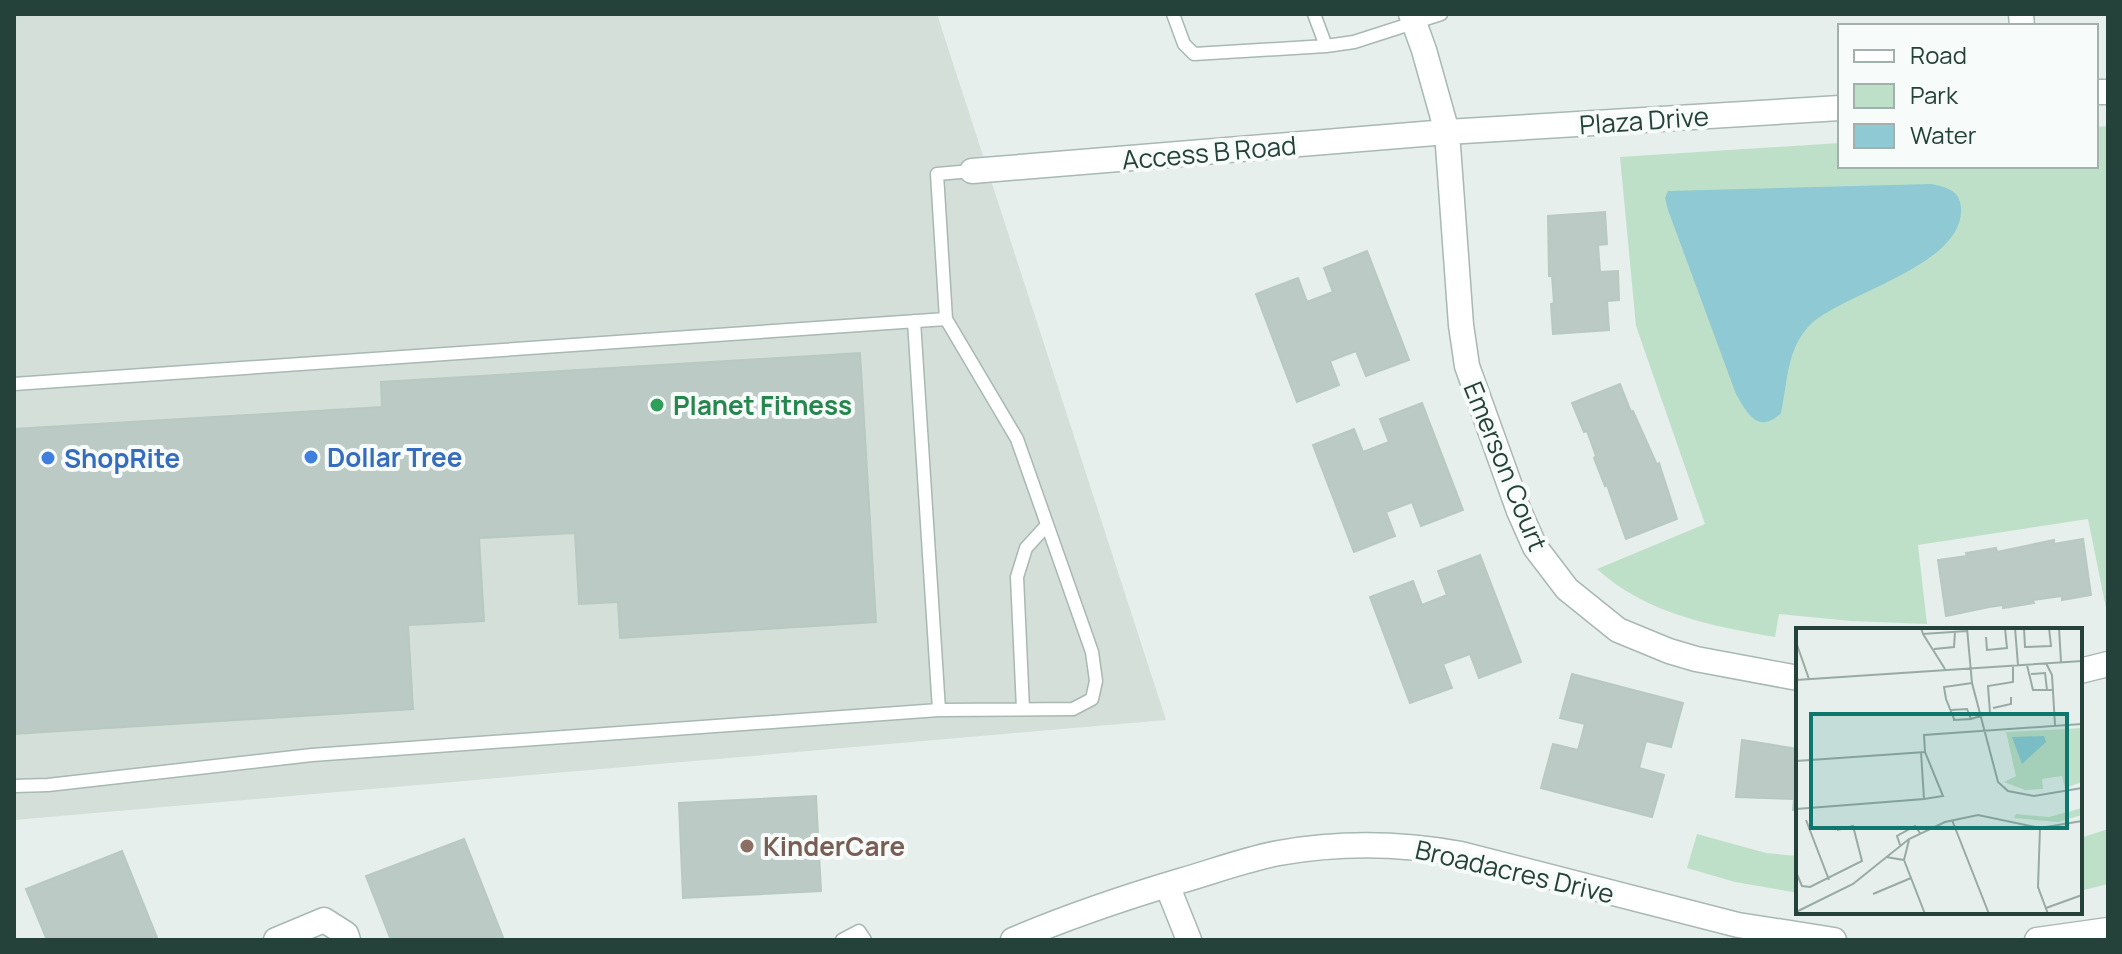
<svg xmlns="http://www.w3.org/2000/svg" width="2122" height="954" viewBox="0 0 2122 954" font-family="Manrope,sans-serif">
  <rect width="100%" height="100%" fill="#e6efeb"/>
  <!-- built -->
  <path fill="#d4dfda" d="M 14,14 L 937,14 L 1166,720 L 14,820 Z"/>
  <!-- green -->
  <path fill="#bfe0c8" d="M 2108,126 L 2108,618 L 2088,519 L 1918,545 L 1927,624 L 1851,621 L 1779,614 L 1775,637 C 1712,626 1646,614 1597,569 L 1705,524 L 1636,326 L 1620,157 L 1840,143 L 1840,166 L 2096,166 L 2096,127 Z
    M 2108,829 L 2108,884 L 2080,891 L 2080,838 Z
    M 1697,834 L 1766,853 L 1798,856 L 1798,893 L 1735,882 L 1687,868 Z"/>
  <!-- water -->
  <path fill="#8ec9d4" d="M 1931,184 C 1946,187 1960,190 1961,208 C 1964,265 1847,292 1812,323 C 1786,348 1788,381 1781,413 C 1758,435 1747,413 1736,394 L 1668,210 L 1665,198 L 1668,191 Z"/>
  <!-- building -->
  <path fill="#bbcac4" stroke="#b8c9c2" stroke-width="2" d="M 1605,212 L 1607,244 L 1598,245 L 1600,272 L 1618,271 L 1619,300 L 1607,301 L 1609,330 L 1553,334 L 1551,304 L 1554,303 L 1552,276 L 1549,276 L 1548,216 Z
    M 1367,251 L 1409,360 L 1366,376 L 1356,351 L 1330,361 L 1339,385 L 1297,402 L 1256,294 L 1298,278 L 1307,302 L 1333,292 L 1324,268 Z
    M 860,353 L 876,622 L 620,638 L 618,602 L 579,604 L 575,533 L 479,538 L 484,621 L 408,625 L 413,709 L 14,734 L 14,429 L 382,407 L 381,382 Z
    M 1620,384 L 1631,412 L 1633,411 L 1657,465 L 1659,463 L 1677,519 L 1626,539 L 1607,485 L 1605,486 L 1594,458 L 1596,456 L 1587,431 L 1584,432 L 1572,403 Z
    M 1422,403 L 1463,510 L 1421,526 L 1412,502 L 1386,512 L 1395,536 L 1354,552 L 1313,445 L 1354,429 L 1363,452 L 1389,442 L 1380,419 Z
    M 2083,539 L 2091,595 L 2062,600 L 2062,596 L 2033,600 L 2034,603 L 2003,608 L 2003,605 L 1989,607 L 1946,616 L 1938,560 L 1967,556 L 1966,553 L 1996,548 L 1997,552 L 2054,540 L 2054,544 Z
    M 1480,555 L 1521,662 L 1479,678 L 1470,654 L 1443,664 L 1452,688 L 1410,703 L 1370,597 L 1413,581 L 1422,605 L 1447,595 L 1438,571 Z
    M 1572,674 L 1683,703 L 1671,747 L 1646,741 L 1639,768 L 1664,775 L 1652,817 L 1541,788 L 1553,744 L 1578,750 L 1585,724 L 1560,718 Z
    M 1742,740 L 1798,749 L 1798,811 L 1793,810 L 1794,799 L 1736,797 Z
    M 816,796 L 821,891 L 683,898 L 679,803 Z
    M 464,839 L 504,940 L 391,940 L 366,876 Z
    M 122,851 L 158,940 L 47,940 L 26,889 Z"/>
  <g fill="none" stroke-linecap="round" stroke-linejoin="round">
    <!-- service casing -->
    <g stroke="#a8b8b2" stroke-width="15">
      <path id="service" d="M 1173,14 L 1184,44 L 1194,54 L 1326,46 L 1314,14
        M 1326,46 L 1354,42 L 1441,14
        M 14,384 L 946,319 L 937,174 L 972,171
        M 1023,709 L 1017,577 L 1026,548 L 1047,525
        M 939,710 L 1073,709 L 1092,699 L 1096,681 L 1092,652 L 1017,439 L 946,319
        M 14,786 L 48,785 L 312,755 L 939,710 L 914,321
        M 842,940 L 859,931 L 865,940"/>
    </g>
    <!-- minor casing -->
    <g stroke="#a8b8b2" stroke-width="27">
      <path id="minor" d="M 1411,14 L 1424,50 L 1447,132 L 1461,325 L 1467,366 L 1519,511 L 1535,547 L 1567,589 L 1618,630 L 1669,651 L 1696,659 L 1798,678
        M 2021,14 L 2022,26
        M 2096,92 L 2108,92
        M 972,171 L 1447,132 L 1840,108
        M 2080,671 L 2108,664
        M 1167,885 L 1189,940
        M 276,940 L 324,920 L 346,934 L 348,940
        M 1013,940 C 1067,917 1123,898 1180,881 C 1212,872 1246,859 1279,853 C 1340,842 1400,843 1461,854 L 1738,925 L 1834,940
        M 2037,940 L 2108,930"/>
    </g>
    <!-- service -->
    <use href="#service" stroke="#fff" stroke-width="12"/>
    <!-- minor -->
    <use href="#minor" stroke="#fff" stroke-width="24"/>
  </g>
  <!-- markers -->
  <circle fill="#2e9e5b" stroke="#f7fbf9" stroke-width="3" cx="657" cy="405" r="8"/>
  <g fill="#3f7fe0" stroke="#f7fbf9" stroke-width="3">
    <circle cx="311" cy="457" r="8"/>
    <circle cx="48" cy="458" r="8"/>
  </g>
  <circle fill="#8d6e63" stroke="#f7fbf9" stroke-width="3" cx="747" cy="846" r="8"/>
  <g text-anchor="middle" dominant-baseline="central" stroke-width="8" stroke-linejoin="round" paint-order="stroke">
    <!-- street labels -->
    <g font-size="26" fill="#24423a" stroke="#f7fbf9">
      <text transform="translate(1644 120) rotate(-4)">Plaza Drive</text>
      <text transform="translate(1209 152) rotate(-5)">Access B Road</text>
      <text transform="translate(1506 466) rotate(68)">Emerson Court</text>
      <text transform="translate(1515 871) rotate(13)">Broadacres Drive</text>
    </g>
    <!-- leisure labels -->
    <g font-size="26" font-weight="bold" fill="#27864d" stroke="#f7fbf9" text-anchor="start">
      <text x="673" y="405">Planet Fitness</text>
    </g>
    <!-- shop labels -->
    <g font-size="26" font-weight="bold" fill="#366cbe" stroke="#f7fbf9" text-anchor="start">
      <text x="327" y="457">Dollar Tree</text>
      <text x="64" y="458">ShopRite</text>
    </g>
    <!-- education labels -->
    <g font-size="26" font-weight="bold" fill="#785e54" stroke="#f7fbf9" text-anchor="start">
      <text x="763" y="846">KinderCare</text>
    </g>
  </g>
  <!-- overview -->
  <g transform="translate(1796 628)">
    <rect width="286" height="286" fill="#e6efeb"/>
    <path d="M 286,100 L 286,154 L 269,160 L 266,148 L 246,151 L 247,161 L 229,162 L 208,154 L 220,148 L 210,104 ZM 286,180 L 286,187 L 262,194 L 218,190 L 220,186 L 253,189 Z" fill="#bfe0c8"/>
    <path d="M 248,108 L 250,114 L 226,136 L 216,109 Z" fill="#8ec9d4"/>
    <path fill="none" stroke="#98aaa4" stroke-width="2" d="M 125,0 L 127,6 L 171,3M 171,0 L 176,55 L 202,154 L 212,163 L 238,168 L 286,160M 219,0 L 222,37M 228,0 L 229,19 L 255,18 L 253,0M 263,0 L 265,34M 127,6 L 149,41M 190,9 L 191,22 L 211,20 L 209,0M 0,14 L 13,51M 138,21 L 158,19 L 159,4M 250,35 L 256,47 L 259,97M 231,37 L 237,62 L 257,62M 235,46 L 249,45 L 251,62M 0,52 L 286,33M 197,80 L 215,76 L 215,69M 155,82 L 171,81 L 175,91 L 158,92 L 158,91 L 150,71 L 148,59 L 176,55M 175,91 L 194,85 L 192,58 L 217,54 L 217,39M 0,133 L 129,124 L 128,107 L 286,96M 128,171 L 147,168 L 129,124M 0,181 L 128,171 L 125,124M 10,192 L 33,252M 156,192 L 193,286M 244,200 L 242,259 L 252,286M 104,217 L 101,208 L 119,198 L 124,205M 90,229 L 108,232 L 113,212M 108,232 L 129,286M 0,244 L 6,258 L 14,259 L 66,233 L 57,198 L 41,202M 77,266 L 115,250M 250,280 L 286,267M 0,284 L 57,256 L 113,211 L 149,194 L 182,187 L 244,200 L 286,193"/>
    <path fill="#0f766e" fill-opacity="0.15" stroke="#0f766e" stroke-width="4" d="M 15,86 L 271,86 L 271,200 L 15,200 Z"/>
    <rect width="286" height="286" fill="none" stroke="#24423a" stroke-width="4"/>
  </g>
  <!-- border -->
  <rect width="2122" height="954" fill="none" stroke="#24423a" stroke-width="32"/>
  <!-- legend -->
  <rect x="1838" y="24" width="260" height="144" fill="#f7fbf9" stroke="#a3b1ad" stroke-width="2"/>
  <rect x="1854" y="50" width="40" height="12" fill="#ffffff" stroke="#a3b1ad" stroke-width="2"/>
  <text x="1910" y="64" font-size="24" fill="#24423a">Road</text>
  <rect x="1854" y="84" width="40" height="24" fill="#bfe0c8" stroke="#a3b1ad" stroke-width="2"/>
  <text x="1910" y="104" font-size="24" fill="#24423a">Park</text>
  <rect x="1854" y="124" width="40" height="24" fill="#8ec9d4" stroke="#a3b1ad" stroke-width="2"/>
  <text x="1910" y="144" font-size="24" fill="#24423a">Water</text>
</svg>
